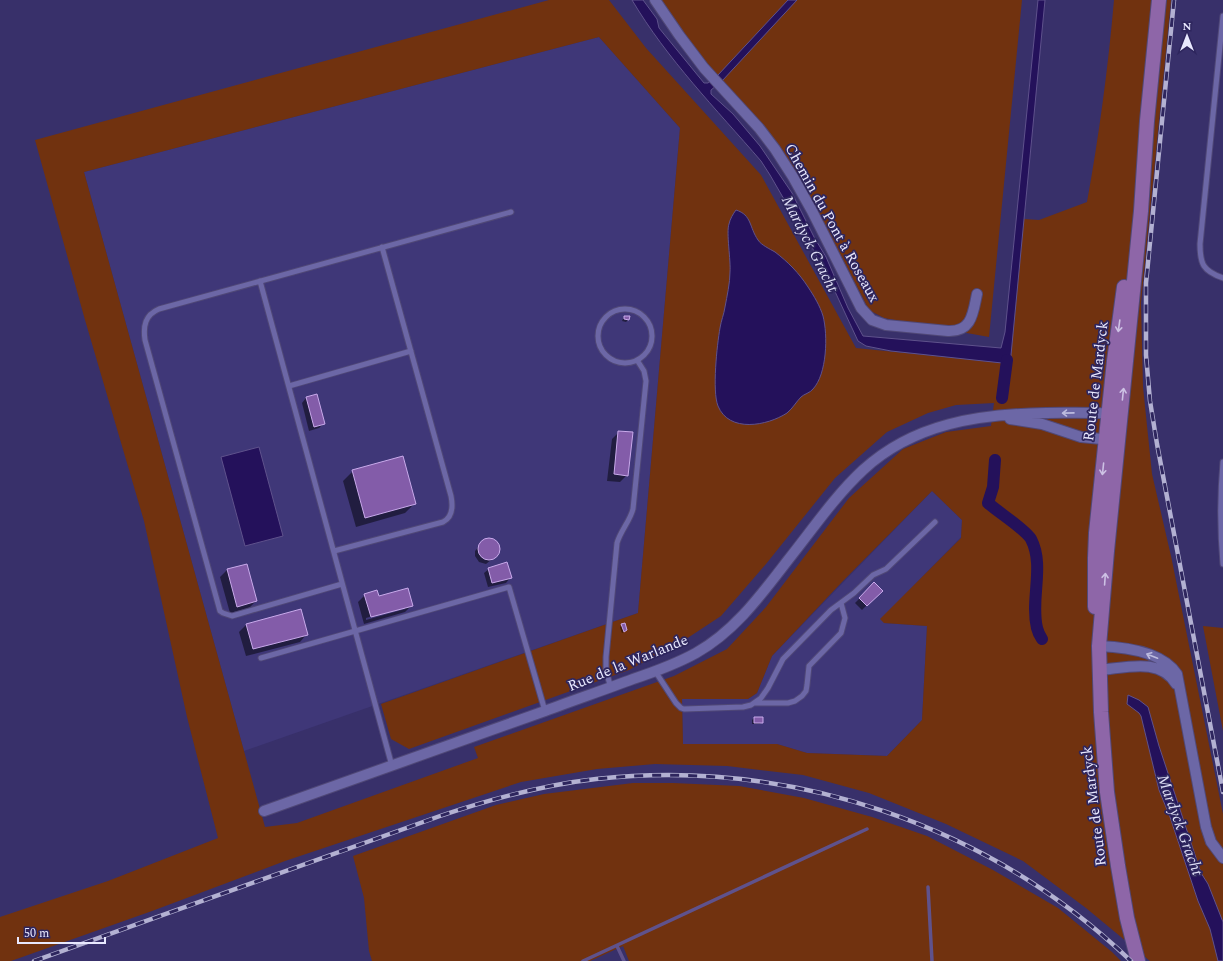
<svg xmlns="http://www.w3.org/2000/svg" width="1223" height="961" viewBox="0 0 1223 961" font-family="Spectral,serif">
  <rect width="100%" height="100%" fill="#38306a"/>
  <!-- built -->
  <path fill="#3f3778" d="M 599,37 L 680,128 L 638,613 L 244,751 L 84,172 Z
    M 932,491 L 962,520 L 961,537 L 881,619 L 884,623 L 927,626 L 922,720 L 887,756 L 807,753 L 777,744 L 683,744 L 682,699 L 748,699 L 757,693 L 772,656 Z"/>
  <!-- green -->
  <path fill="#71320f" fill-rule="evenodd" d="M 549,0 L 609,0 L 646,48 L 761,175 L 856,348 L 1002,363 L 998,385 L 1000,376 L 1009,375 L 1024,219 L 1039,220 L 1087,202 C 1099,135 1108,69 1114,0 L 1171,0 L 1141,303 L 1143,387 L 1152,474 L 1171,556 L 1223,814 L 1223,961 L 1150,961 L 1086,908 L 1023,861 L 946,824 L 869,793 L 803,775 L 727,766 L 655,764 L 597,769 L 521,782 L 285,861 L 152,911 L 11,961 L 0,961 L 0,917 L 108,881 L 218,838 L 187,717 L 144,521 L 85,320 L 35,140 ZM 599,37 L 680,128 L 638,613 L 381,704 L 391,739 L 409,749 L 629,670 L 683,641 L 721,616 L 766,564 L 835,478 L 887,432 L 928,413 L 956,405 L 994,403 L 991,426 L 946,432 L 903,449 L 849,498 L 766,607 L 727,649 L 674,676 L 474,747 L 478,758 L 297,823 L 265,827 L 84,172 ZM 932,491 L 962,520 L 961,538 L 880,619 L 884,623 L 927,626 L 922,720 L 887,756 L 807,753 L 777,744 L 683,744 L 682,699 L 748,699 L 757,693 L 772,656 L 842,582 Z
    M 660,0 L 1022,0 L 989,337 L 884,318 L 869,310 L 818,211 L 766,128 L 707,64 L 666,10 Z
    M 1203,626 L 1223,628 L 1223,731 Z
    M 633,783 L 673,783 L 739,786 L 804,798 L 872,817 L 927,836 L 993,870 L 1058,908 L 1112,952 L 1121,961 L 629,961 L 623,946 L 590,961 L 372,961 L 369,951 L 364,898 L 353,856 L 496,805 L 544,794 Z"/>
  <!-- water -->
  <path fill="#24115b" stroke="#5f528c" d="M 632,0 L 643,0 L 657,19 L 659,28 L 704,83 L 708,83 L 718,75 L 788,0 L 797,0 L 722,81 L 711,90 L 711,94 L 733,114 L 760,146 L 792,193 L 814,237 L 826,257 L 848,308 L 863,336 L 1001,348 L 1005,332 L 1038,0 L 1045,0 L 1009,376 L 1000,376 L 1002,363 L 891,351 L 866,346 L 858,341 L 825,270 L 770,175 L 761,161 C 716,109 667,59 632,0 Z
    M 736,210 C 752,215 749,227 758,240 C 761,245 770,249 775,252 C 788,262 799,273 808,287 C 814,296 820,306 823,316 C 828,335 827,374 813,389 C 810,393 804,394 801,397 C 796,402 793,408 787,413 C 767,426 729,433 718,406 C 712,391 717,345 720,328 C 721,321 724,314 725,307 C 727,296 730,283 730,272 C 731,261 726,232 729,224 C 730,219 733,214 736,210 Z
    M 259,447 L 283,536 L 245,546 L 221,457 Z
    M 1128,695 L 1139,700 L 1148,707 L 1159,746 L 1201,873 L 1208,884 L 1221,917 L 1223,922 L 1223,961 L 1218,961 L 1210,929 L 1198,901 L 1170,817 L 1159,790 L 1141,716 L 1139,713 L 1127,704 Z"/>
  <!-- shadow -->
  <path fill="#0007" fill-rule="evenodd" d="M 624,317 L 628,320 L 626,322 L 622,321 Z
    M 306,398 L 324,423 L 319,428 L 309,431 L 302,403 Z
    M 619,432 L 627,475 L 620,482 L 607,481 L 612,439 Z
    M 353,471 L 415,503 L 405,513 L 356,527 L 343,481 Z
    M 489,540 L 495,542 L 499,548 L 497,555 L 486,564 L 479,562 L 475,556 L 475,551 L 482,543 Z
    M 246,565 L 256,601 L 249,608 L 230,613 L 220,577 L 227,570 Z
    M 489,569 L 510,578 L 506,583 L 488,587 L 484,573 Z
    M 874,584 L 881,591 L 862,610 L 855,603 Z
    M 365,595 L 378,598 L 412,605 L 405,612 L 364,624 L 358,602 ZM 405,607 L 405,609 L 366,620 L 366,618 Z
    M 247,624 L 307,634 L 300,642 L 246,656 L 239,632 Z
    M 622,625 L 626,630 L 622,633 L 620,627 Z
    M 754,718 L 762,722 L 760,724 L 752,724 L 752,720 Z"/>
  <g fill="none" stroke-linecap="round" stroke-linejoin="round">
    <!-- stream -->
    <path stroke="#5f528c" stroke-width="3.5" d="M 928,887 L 932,961
      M 617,946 L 624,961
      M 583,961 L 867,829"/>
    <!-- canal -->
    <path stroke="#24115b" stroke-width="12" d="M 1002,398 L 1007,360
      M 995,460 L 993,487 L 988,503 C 998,512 1025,529 1031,539 C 1045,566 1030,599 1037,628 C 1038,632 1040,636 1042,639"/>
  </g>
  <!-- building -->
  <path fill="#835ca9" stroke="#c9aaeb" d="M 624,316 L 630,316 L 629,320 L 624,319 Z
    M 317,394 L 325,424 L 314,427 L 306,397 Z
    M 618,431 L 633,432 L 628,476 L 614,474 Z
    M 403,456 L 416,504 L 365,518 L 352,470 Z
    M478 549a11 11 0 1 1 22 0a11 11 0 1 1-22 0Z
    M 507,562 L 512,578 L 492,583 L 488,568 Z
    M 247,564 L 257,601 L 237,607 L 227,569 Z
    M 874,582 L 883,591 L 867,606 L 859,598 Z
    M 408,588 L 413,606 L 371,617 L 364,594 L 377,590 L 379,596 Z
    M 301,609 L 308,635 L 253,649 L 246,624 Z
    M 625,623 L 627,630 L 624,632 L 621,624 Z
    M 754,717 L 763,717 L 763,723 L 754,723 Z"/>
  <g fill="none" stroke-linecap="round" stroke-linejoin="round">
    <!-- service casing -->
    <g stroke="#504877" stroke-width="7">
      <path id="service" d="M 1223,16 L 1200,244 C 1200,264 1203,271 1223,278
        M 260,281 L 392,766
        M598 336a27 27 0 1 1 54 0a27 27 0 1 1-54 0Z
        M 289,386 L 411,351
        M 1223,462 C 1220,496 1220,530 1223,564
        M 334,551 L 443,522 C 453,517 453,506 451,496 L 382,247
        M 342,584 L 232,616 L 223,613 L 220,611 L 145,340 C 143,326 145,315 159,309 L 511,212
        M 261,658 L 509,587 L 545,711
        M 655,671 L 676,703 L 681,708 L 684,709 L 743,707 L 751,705 L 761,698 L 768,688 L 783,659 L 831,610 L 854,593 L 873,575 L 886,569 L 935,522
        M 611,688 L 606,671 L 606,657 L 617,543 C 621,530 630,521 633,509 L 646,381 L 644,371 L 637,360
        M 755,703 L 788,703 L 795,701 L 802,696 L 806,691 L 807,685 L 809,666 L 841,633 L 845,618 L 841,603"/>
    </g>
    <!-- minor casing -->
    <g stroke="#504877" stroke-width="12">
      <path id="minor" d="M 655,0 L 679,35 L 704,68 L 759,128 L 775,149 L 793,177 L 812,211 L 861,308 L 872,320 L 886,325 L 948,331 C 972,332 973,313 977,294
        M 1010,419 L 1042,424 L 1081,437 L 1112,440
        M 1099,646 C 1124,647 1162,651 1177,674 L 1206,827 L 1211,842 L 1223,858
        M 1099,670 C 1126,668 1160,657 1176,684
        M 264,811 C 358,778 451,744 545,711 C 574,700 604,690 633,679 C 654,672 676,664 696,653 C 735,631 761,595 788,560 C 812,530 835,496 863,470 C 914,423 980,414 1046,413 C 1069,413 1091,412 1114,414"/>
    </g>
    <!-- secondary casing -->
    <g stroke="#504877" stroke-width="16">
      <path id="secondary" d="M 1095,607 L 1095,558 L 1096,533 L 1114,361 L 1124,287
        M 1138,961 L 1127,918 L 1118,866 L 1107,792 L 1101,712 L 1099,646 L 1107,551 L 1141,211 L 1147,121 L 1159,0"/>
    </g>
    <!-- service -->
    <use href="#service" stroke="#6c67a6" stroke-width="5"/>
    <!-- minor -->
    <use href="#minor" stroke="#6c67a6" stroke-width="10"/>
    <!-- secondary -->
    <use href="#secondary" stroke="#8e66a8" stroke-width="14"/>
    <!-- rail casing -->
    <g stroke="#b3b1d2" stroke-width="4.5">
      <path id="rail" d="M 1174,0 L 1146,283 L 1146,355 L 1150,401 L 1157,444 L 1223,792
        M 34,961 L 440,816 C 491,799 543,785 596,779 C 792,758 989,825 1131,961"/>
    </g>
    <!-- rail -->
    <use href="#rail" stroke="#2e265e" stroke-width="3" stroke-dasharray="9" stroke-linecap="butt"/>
  </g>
  <!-- one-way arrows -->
  <defs><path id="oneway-shaft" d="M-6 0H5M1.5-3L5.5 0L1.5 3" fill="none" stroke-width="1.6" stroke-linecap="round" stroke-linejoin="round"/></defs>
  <g stroke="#cdc1e4">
    <use href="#oneway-shaft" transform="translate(1119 326) rotate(98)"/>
    <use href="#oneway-shaft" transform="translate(1123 394) rotate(-84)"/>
    <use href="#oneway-shaft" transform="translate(1103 469) rotate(96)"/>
    <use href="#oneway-shaft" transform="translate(1105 579) rotate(-86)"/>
  </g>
  <g stroke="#bdbbdf">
    <use href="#oneway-shaft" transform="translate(1068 413) rotate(179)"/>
    <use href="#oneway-shaft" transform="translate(1152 656) rotate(-159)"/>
  </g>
  <g text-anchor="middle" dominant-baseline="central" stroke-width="3.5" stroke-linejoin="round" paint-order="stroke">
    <!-- street labels -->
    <g font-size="15" fill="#e8e8fe" stroke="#2e265e">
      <text transform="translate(832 223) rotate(61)">Chemin du Pont à Roseaux</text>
      <text transform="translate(1096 381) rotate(-83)">Route de Mardyck</text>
      <text transform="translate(628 663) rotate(-22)">Rue de la Warlande</text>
      <text transform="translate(1094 806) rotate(-97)">Route de Mardyck</text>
    </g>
    <!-- water labels -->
    <g font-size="16" font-style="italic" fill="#dedef5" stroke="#2e265e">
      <text transform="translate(810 244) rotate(63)">Mardyck Gracht</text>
      <text transform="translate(1180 825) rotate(70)">Mardyck Gracht</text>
    </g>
  </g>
  <!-- north arrow -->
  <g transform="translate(1187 36)" stroke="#2e265e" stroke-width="3" paint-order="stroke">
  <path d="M0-3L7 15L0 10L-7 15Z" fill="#e8e8fe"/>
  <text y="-6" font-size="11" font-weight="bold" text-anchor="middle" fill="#e8e8fe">N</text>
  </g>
  <!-- scale -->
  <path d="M18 937v6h87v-6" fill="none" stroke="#e8e8fe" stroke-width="2"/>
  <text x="24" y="937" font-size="12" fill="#e8e8fe" stroke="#2e265e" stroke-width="3" paint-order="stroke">50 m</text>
</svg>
